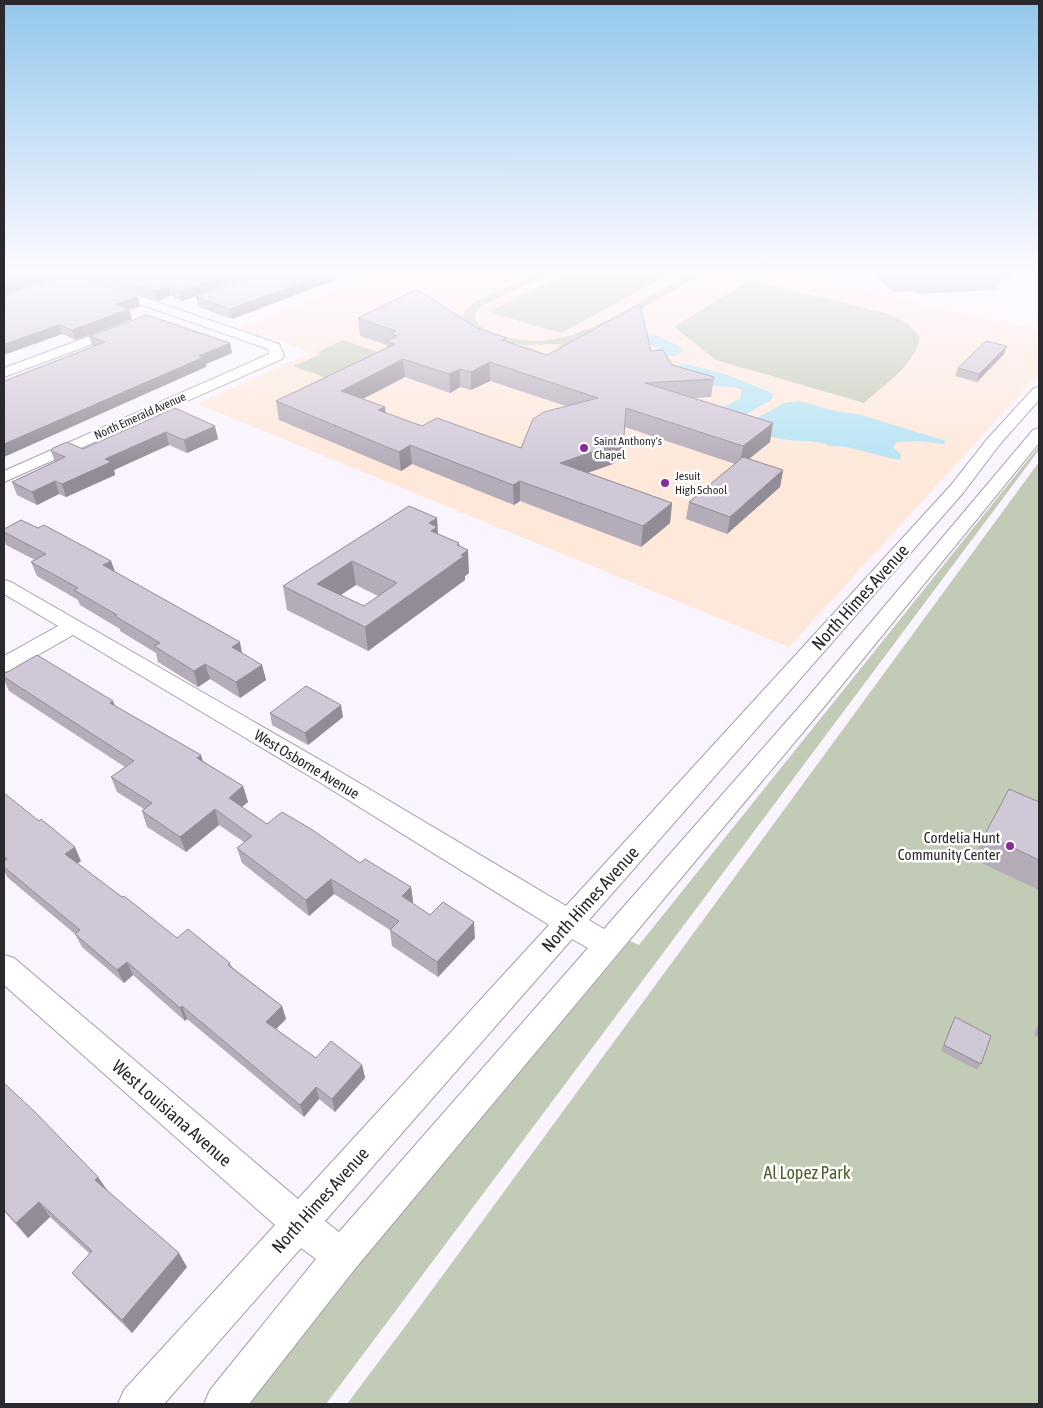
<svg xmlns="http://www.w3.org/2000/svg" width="1043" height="1408" viewBox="0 0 1043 1408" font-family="'Asap Condensed',sans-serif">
  <rect width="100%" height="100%" fill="#faf4fe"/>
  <!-- education -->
  <path fill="#fee8da" d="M 381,272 L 785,272 L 1039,330 L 1039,373 L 789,647 L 198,404 L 311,352 L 241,328 Z"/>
  <!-- green -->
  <path fill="#c2cbb5" d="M 538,272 L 552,272 L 483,305 C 478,309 473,314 476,321 C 480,330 493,333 502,336 C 567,356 625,309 679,280 L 686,272 L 697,272 L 702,274 L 569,350 L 558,347 L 561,344 L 523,345 L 490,339 L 463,320 L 464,311 L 473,303 Z
    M 571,272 L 659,272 L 669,274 L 561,333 L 488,312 Z
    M 750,280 L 889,314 L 907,323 L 920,337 C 915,365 884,385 864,403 L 716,360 L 674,327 Z
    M 343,340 L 383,354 L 341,383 L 293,366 L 321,354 L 318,352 Z
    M 1039,446 L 1039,450 L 326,1404 L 249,1404 L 355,1268 L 630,941 L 639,945 Z
    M 1039,462 L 1039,1404 L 347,1404 L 404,1328 Z"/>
  <!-- water -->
  <path fill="#b5e3f2" d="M 654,334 L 679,346 L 683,351 L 675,356 L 655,356 L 658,348 L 646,343 L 646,335 Z
    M 685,364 L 728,375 L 774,394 L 771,400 L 743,416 L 719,409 L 740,399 L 742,390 L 734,387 L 707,386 L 671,366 Z
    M 800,401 L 830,410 L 861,415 L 946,441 L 944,444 L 918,441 L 897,442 L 893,447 L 901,455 L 900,459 L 894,459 L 847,447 L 828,446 L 826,444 C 810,439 778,443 764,433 C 761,430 758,423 755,419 L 784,403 Z"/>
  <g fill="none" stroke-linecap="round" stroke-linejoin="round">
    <!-- minor casing -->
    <g stroke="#a69dab" stroke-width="2">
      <path id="minor" d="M 52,272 L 69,272 L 279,344 L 284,356 L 282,359 L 4,482 L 4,471 L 269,354 L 268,349 L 54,274 Z
        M 120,325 L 125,326 L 127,329 L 125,332 L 4,377 L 4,368 Z
        M 1039,387 L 1039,400 L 1000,444 L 963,493 L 589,920 L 604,929 L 808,697 L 1033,430 L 1039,428 L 1039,443 L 824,707 L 354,1270 L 249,1404 L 204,1404 L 210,1390 L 316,1259 L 301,1248 L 164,1404 L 118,1404 L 124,1390 L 275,1225 L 4,985 L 4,955 L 14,958 L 298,1199 L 549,925 L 316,780 L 73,635 L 12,670 L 4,672 L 4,656 L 58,626 L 4,594 L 4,580 L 11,582 L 334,768 L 566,906 L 951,485 L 988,438 L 1034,388 ZM 572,939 L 588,948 L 339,1232 L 325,1221 Z"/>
    </g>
    <!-- minor -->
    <use href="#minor" fill="#fff" fill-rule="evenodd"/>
  </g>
  <!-- wall -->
  <path fill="#b4acb9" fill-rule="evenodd" d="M 82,272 L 260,272 L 182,301 L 170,296 L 158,301 L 85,276 Z
    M 265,272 L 346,272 L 335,276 L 335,280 L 232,319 L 198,307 L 196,297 Z
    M 872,272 L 1013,272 L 1011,278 L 1000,279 L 996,290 L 918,294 L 915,291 L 894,292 Z
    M 4,295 L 138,297 L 140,307 L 129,310 L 132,319 L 75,340 L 62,334 Z
    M 358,318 L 477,328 L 507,342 L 547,355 L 651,351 L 672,365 L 714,377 L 711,397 L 694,398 L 770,442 L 749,459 L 783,470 L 780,487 L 727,534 L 686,519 L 689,502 L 735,464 L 625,427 L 622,455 L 613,464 L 588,473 L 672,503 L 670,523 L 641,547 L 520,501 L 514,505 L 412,464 L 401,471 L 279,420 L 276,401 L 387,348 L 387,345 L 360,336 ZM 405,377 L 450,393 L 460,387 L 471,390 L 490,381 L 566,406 L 521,448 L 422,426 L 385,413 L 363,399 Z
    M 89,336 L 230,343 L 232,353 L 206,364 L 206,367 L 93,346 L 92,346 Z
    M 1004,354 L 977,382 L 955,376 L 958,368 Z
    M 175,408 L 218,439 L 187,453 L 169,445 L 114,470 L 115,475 L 66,497 L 59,494 L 37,505 L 17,495 L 12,482 L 55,462 L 51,451 L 83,449 Z
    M 437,518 L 438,534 L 460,546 L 469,573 L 465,576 L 465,580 L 368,651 L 287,610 L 283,586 ZM 356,585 L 378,596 L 364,606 L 340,595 Z
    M 38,528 L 111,561 L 115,572 L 242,653 L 262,665 L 266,680 L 240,698 L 210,679 L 198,687 L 158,662 L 156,653 L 120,631 L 120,629 L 80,605 L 78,600 L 37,576 L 31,562 L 35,560 L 6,545 L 4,539 L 4,529 Z
    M 4,674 L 113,701 L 115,706 L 243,786 L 248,802 L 242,807 L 267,824 L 360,863 L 411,887 L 413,902 L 412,903 L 430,915 L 475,938 L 438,977 L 392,946 L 390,930 L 334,894 L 309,916 L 242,863 L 237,848 L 244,842 L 219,825 L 186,852 L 147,827 L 142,811 L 144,809 L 117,792 L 111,777 L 125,767 L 9,691 L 4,680 Z
    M 270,713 L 343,717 L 308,745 L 272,725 Z
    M 4,793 L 81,861 L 77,864 L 177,938 L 230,963 L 232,967 L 282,1006 L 286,1019 L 276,1029 L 316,1058 L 362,1065 L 365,1078 L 335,1112 L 319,1099 L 304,1117 L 187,1019 L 185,1021 L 133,975 L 124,983 L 82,947 L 75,934 L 7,877 L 4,870 Z
    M 1039,802 L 1039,890 L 973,859 L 985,834 Z
    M 955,1017 L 981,1064 L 977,1070 L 941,1051 L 952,1023 Z
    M 1039,1021 L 1039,1038 L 1034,1035 Z
    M 4,1083 L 98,1177 L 108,1191 L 187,1267 L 132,1333 L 84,1286 L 72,1273 L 90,1254 L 50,1217 L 28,1238 L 4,1211 Z"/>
  <!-- shaded-wall -->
  <path fill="#928c96" d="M 41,272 L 56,272 L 57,277 L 4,294 L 4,284 Z
    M 234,272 L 260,272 L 182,301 L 180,291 Z
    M 329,272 L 346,272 L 335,276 L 335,280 L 232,319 L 230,309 Z
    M 168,287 L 170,296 L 158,301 L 155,291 Z
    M 138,297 L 140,307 L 129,310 L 132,319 L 75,340 L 72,330 L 115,304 Z
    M 59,325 L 62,334 L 4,355 L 4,344 Z
    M 230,343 L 232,353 L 206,364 L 206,367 L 4,457 L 4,444 L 199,356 Z
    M 1007,346 L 1004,354 L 977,382 L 979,374 Z
    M 403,359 L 405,377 L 343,409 L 341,391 Z
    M 490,362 L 490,381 L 471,390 L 471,372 Z
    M 460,369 L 460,387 L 450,393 L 449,374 Z
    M 385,407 L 387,426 L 378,410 Z
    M 626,408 L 622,455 L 613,464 L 560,482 L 560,463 Z
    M 773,423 L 770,442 L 740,466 L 743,446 Z
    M 215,426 L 218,439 L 187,453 L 184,440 Z
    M 166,432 L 169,445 L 114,470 L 115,475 L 66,497 L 62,484 L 105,459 Z
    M 410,445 L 412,464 L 401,471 L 399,452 Z
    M 783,470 L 780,487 L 727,534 L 730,517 Z
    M 55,481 L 59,494 L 37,505 L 32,492 Z
    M 520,481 L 520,501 L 514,505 L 513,485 Z
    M 672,503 L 670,523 L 641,547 L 643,526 Z
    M 437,518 L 438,540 L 433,554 L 429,523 Z
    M 459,543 L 460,559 L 461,555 L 468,550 L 469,573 L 465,576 L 465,580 L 368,651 L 365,627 Z
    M 111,561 L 116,575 L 103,565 Z
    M 352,561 L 356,585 L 324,606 L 317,584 Z
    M 240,642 L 243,658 L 232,647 Z
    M 205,664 L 210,679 L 198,687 L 194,671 Z
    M 262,665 L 266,680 L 240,698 L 236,682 Z
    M 113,701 L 119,716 L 110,703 Z
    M 341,705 L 343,717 L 308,745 L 305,733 Z
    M 201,755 L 206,771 L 197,758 Z
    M 243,786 L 248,802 L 233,814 L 229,798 Z
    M 215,809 L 219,825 L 186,852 L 180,837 Z
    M 75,847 L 81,861 L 71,868 L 65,854 Z
    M 331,879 L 334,894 L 309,916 L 306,900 Z
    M 411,887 L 413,902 L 404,911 L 402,896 Z
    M 474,922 L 475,938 L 438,977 L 437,962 Z
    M 127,962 L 133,975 L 124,983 L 117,970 Z
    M 182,1006 L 187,1019 L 185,1021 L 180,1008 Z
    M 282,1006 L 286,1019 L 270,1035 L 266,1022 Z
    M 362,1065 L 365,1078 L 335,1112 L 332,1099 Z
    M 316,1087 L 319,1099 L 304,1117 L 300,1105 Z
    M 98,1177 L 108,1192 L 95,1180 Z
    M 39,1202 L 50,1217 L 28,1238 L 16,1223 Z
    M 179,1253 L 187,1267 L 132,1333 L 122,1320 Z"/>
  <!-- building -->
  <path fill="#d1c8d7" stroke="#928c96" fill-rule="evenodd" d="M 4,272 L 41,272 L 4,284 Z
    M 98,272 L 234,272 L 180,291 L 168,287 L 155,291 Z
    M 265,272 L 330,272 L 230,309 L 196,297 Z
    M 896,272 L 1000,272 L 923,276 L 920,273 L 898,274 Z
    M 70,274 L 138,297 L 115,304 L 129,309 L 72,330 L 59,325 L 4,344 L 4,295 Z
    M 417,289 L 477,328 L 507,338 L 502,340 L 547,355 L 640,304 L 651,351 L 663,350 L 672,365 L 714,377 L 714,379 L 645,383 L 773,423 L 743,446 L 626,408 L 624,435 L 615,444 L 560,463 L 672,503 L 643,526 L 520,481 L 513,485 L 410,445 L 399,452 L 276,401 L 395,344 L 386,341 L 397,336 L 391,334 L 396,331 L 358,318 ZM 403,359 L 449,374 L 460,369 L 471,372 L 490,362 L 598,398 L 544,412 L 533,419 L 521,448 L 437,418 L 422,426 L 378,410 L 385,407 L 341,391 Z
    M 147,315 L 230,343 L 199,356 L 204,357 L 4,444 L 4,381 L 105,342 L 89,336 Z
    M 986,341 L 1007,346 L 979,374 L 958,368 Z
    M 175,408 L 215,426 L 184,440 L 166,432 L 105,459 L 111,462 L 62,484 L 55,481 L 32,492 L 12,482 L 65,457 L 51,451 L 53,448 L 67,442 L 83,449 Z
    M 743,457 L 783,470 L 730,517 L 689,502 Z
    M 409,506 L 437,518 L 429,523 L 437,527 L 431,531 L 459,543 L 457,545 L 468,550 L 461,555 L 464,556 L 365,627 L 283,586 ZM 352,561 L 397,583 L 364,606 L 317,584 Z
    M 21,520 L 38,528 L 44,525 L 111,561 L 103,565 L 240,642 L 232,647 L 262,665 L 236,682 L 205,664 L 194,671 L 154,646 L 160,643 L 115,616 L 117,615 L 74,590 L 78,588 L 31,562 L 46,554 L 4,532 L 4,529 Z
    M 37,655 L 113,701 L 110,703 L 201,755 L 197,758 L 243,786 L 229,798 L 267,824 L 282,812 L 311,829 L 360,863 L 365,859 L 411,887 L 402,896 L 430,915 L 443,902 L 474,922 L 437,962 L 390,930 L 399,921 L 331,879 L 306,900 L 237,848 L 252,836 L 215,809 L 180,837 L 142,811 L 152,803 L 111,777 L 134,761 L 4,677 L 4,674 Z
    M 306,686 L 341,705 L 305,733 L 270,713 Z
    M 1009,789 L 1039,802 L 1039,860 L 985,834 Z
    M 4,793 L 39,821 L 41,819 L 75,847 L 65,854 L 122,897 L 124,896 L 177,938 L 188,929 L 230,963 L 228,965 L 282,1006 L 266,1022 L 316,1058 L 331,1041 L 362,1065 L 332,1099 L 316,1087 L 300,1105 L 182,1006 L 180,1008 L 127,962 L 117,970 L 75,934 L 80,930 L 4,867 L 4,861 L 7,859 L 4,856 Z
    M 955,1017 L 991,1036 L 981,1064 L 944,1045 Z
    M 4,1083 L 35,1112 L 98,1177 L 95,1180 L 179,1253 L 122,1320 L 72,1273 L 92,1251 L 39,1202 L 16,1223 L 4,1210 Z"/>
  <!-- sky -->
  <linearGradient id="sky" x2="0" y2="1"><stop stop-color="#93c7ec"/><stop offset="0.58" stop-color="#fdfaff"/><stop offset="1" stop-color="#fdfaff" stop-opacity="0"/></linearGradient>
  <rect width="1043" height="469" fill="url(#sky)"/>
  <!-- markers -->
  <g fill="#872b97" stroke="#fff" stroke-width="2">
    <circle cx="584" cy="448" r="5"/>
    <circle cx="665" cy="483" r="5"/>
    <circle cx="1010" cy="846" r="5"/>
  </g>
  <g text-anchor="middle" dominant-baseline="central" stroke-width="5" stroke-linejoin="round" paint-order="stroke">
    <!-- far-street labels -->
    <g font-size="12" fill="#2c292e" stroke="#fff">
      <text transform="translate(140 416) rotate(-24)">North Emerald Avenue</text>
    </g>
    <!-- far-poi labels -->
    <g font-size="12" fill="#2c292e" stroke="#fff" text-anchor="start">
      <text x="594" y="441">Saint Anthony's<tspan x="594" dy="14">Chapel</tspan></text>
      <text x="675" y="476">Jesuit<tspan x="675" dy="14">High School</tspan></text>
    </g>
    <!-- street labels -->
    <g font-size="15" fill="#2c292e" stroke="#fff">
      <text transform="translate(307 764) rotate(31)">West Osborne Avenue</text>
    </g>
    <!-- poi labels -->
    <g font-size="15" fill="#2c292e" stroke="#fff" text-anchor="end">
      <text x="1000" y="837">Cordelia Hunt<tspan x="1000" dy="17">Community Center</tspan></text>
    </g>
    <!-- near-street labels -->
    <g font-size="18" fill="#2c292e" stroke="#fff">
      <text transform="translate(860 597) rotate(-48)">North Himes Avenue</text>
      <text transform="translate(590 899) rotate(-48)">North Himes Avenue</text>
      <text transform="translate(172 1113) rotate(41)">West Louisiana Avenue</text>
      <text transform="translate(320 1200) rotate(-48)">North Himes Avenue</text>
    </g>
    <!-- near-park labels -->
    <g font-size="18" fill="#4c602b" stroke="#fff">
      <text x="807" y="1172">Al Lopez Park</text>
    </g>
  </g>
  <!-- border -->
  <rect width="1043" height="1408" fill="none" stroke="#2c292e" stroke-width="10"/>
</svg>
